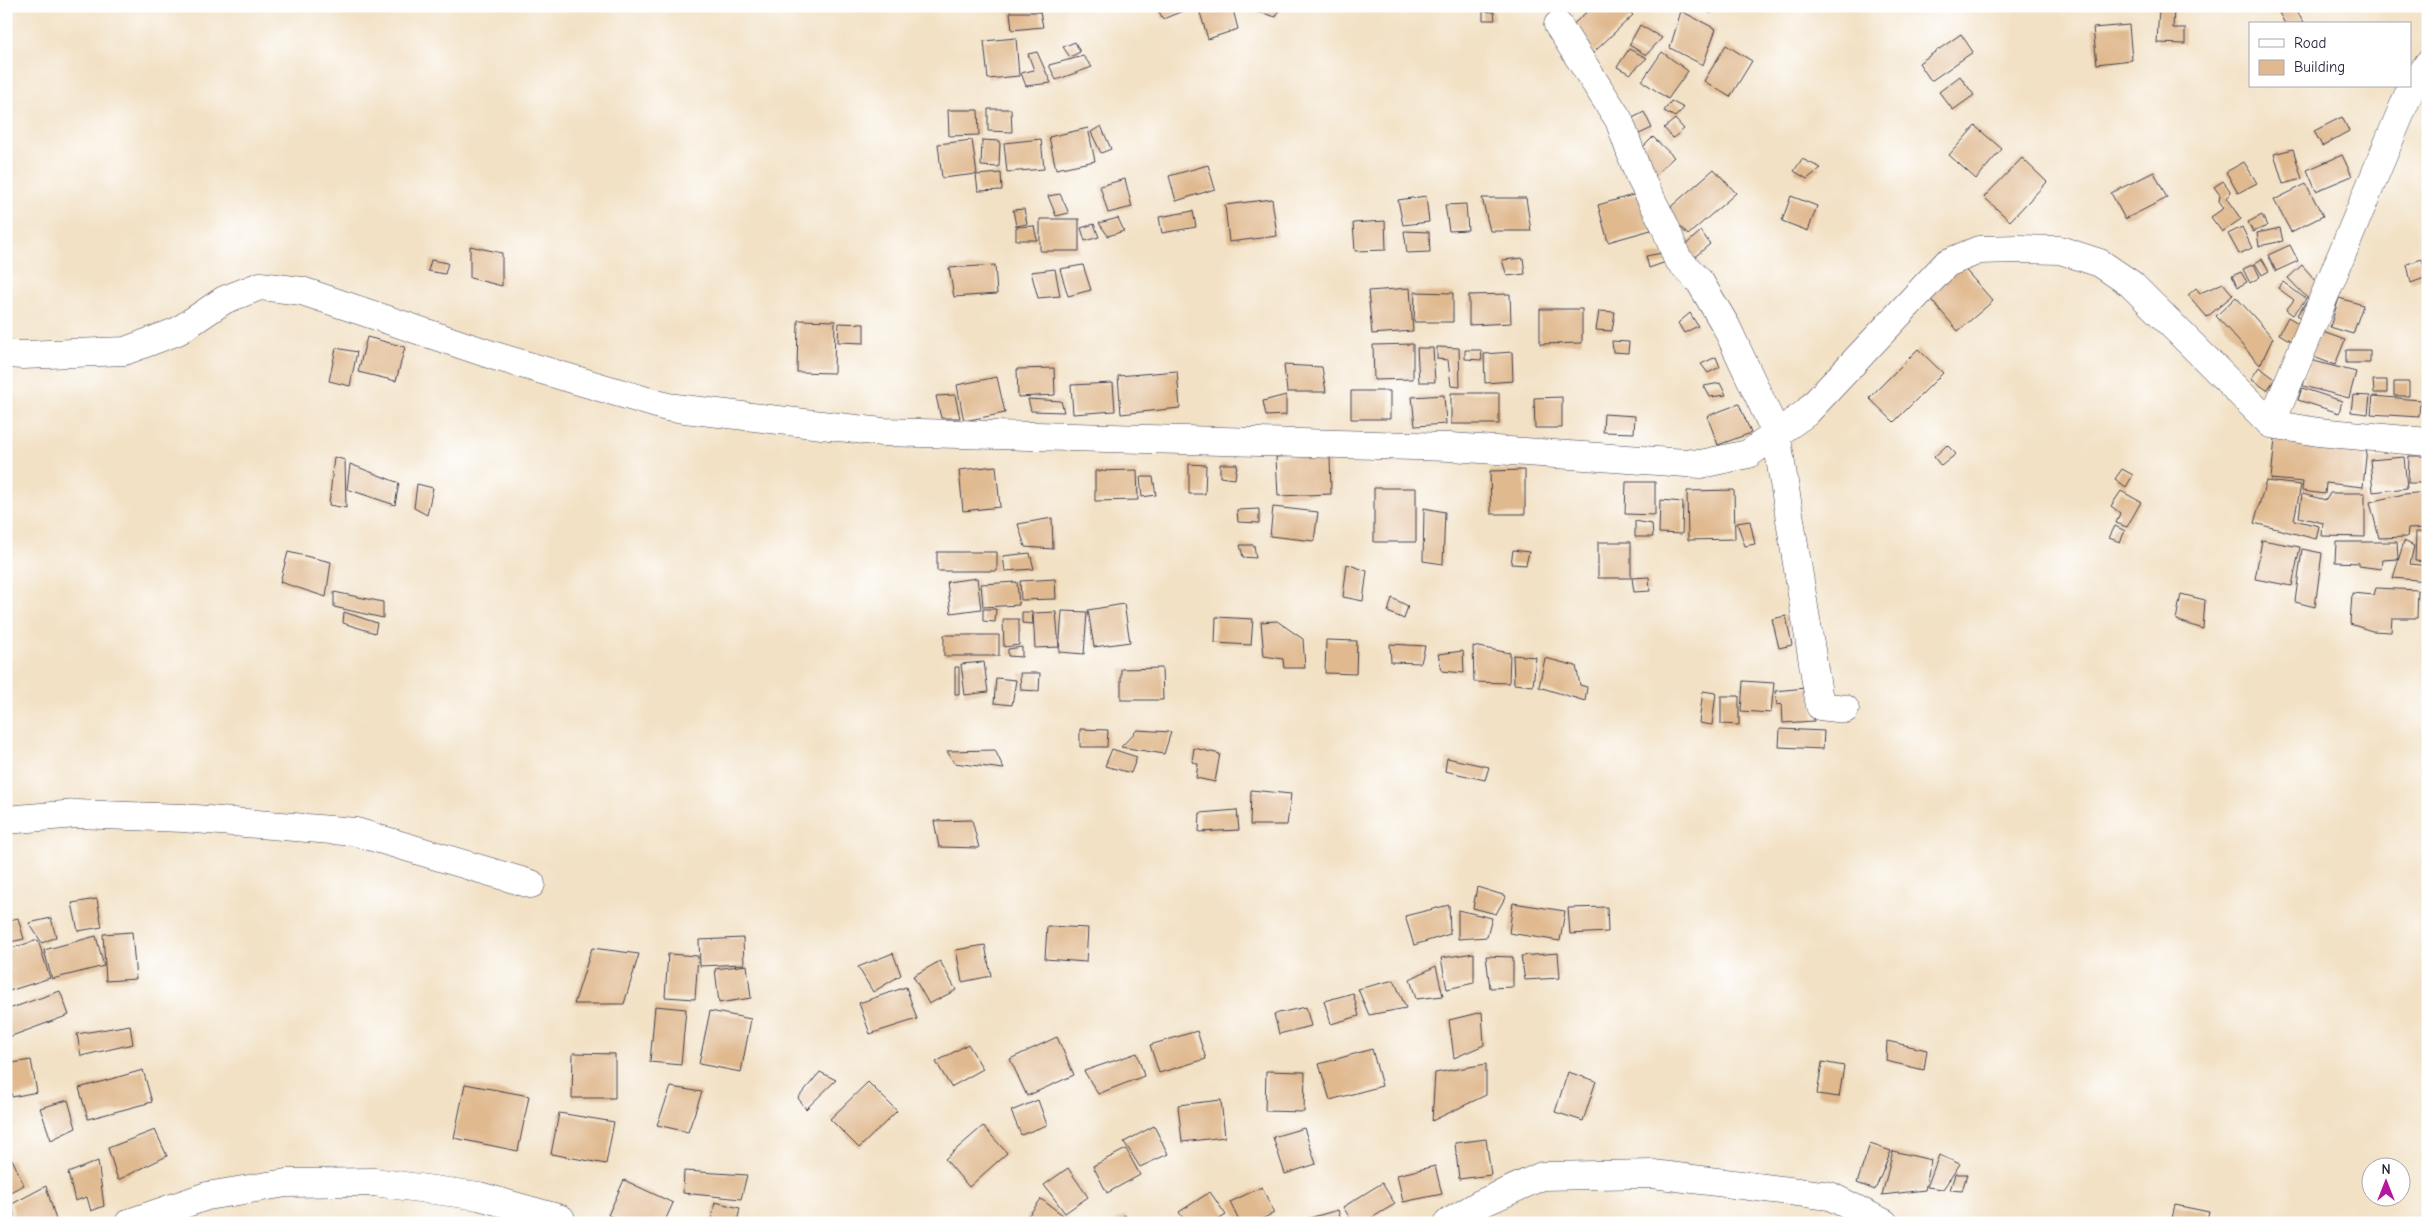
<svg xmlns="http://www.w3.org/2000/svg" width="2434" height="1229" viewBox="0 0 2434 1229" font-family="'Comic Neue',sans-serif">
  <rect width="100%" height="100%" fill="#fff"/>
  <filter id="ink" filterUnits="userSpaceOnUse"><feTurbulence type="fractalNoise" baseFrequency=".02" numOctaves="2"/><feDisplacementMap in="SourceGraphic" scale="10" xChannelSelector="R" yChannelSelector="G"/><feConvolveMatrix kernelMatrix="1 2 1 2 8 2 1 2 1" color-interpolation-filters="sRGB"/></filter>
  <filter id="wash" filterUnits="userSpaceOnUse"><feTurbulence type="fractalNoise" baseFrequency=".0096" numOctaves="4" result="noise"/><feDisplacementMap in="SourceGraphic" scale="20" xChannelSelector="R" yChannelSelector="G"/><feGaussianBlur stdDeviation="1.12" result="paint"/><feColorMatrix in="noise" values="0 0 0 0 0 0 0 0 0 0 0 0 0 0 0 0 0 1.4 0 .05"/><feComposite in="paint" operator="in"/></filter>
  <g filter="url(#wash)">
    <rect width="100%" height="100%" fill="#f2e1c5"/>
    <g id="blocks">
      <!-- building -->
      <path fill="#e0b98f" d="M 1156,6 L 1189,6 L 1190,8 L 1163,19 Z
        M 1198,6 L 1232,6 L 1238,29 L 1208,39 Z
        M 1249,6 L 1280,6 L 1276,17 L 1248,9 Z
        M 1593,6 L 1624,6 L 1633,15 L 1593,53 L 1569,28 Z
        M 1693,6 L 1714,6 L 1711,13 Z
        M 2294,6 L 2305,24 L 2285,24 L 2276,7 Z
        M 2159,7 L 2174,8 L 2173,28 L 2185,28 L 2185,44 L 2157,43 Z
        M 1483,11 L 1494,12 L 1495,20 L 1483,20 Z
        M 1681,11 L 1716,29 L 1703,65 L 1670,48 Z
        M 1010,12 L 1040,12 L 1043,27 L 1012,30 Z
        M 1640,25 L 1662,38 L 1646,55 L 1629,45 Z
        M 2129,25 L 2132,60 L 2097,64 L 2093,28 Z
        M 1961,34 L 1973,52 L 1931,81 L 1919,63 Z
        M 1016,38 L 1019,76 L 988,79 L 984,41 Z
        M 1075,42 L 1080,52 L 1070,57 L 1063,47 Z
        M 1726,45 L 1752,61 L 1730,97 L 1704,81 Z
        M 1629,49 L 1647,58 L 1630,74 L 1617,67 Z
        M 1037,52 L 1051,83 L 1026,86 L 1021,73 L 1034,70 L 1028,54 Z
        M 1662,52 L 1688,71 L 1668,99 L 1642,81 Z
        M 1083,56 L 1092,67 L 1056,80 L 1049,65 Z
        M 1960,76 L 1974,95 L 1953,110 L 1939,92 Z
        M 1671,101 L 1684,108 L 1675,117 L 1664,111 Z
        M 988,109 L 1011,109 L 1012,132 L 988,131 Z
        M 948,110 L 978,110 L 979,135 L 949,136 Z
        M 1644,112 L 1652,128 L 1637,135 L 1629,120 Z
        M 2342,117 L 2349,131 L 2322,146 L 2314,131 Z
        M 1675,119 L 1684,129 L 1673,138 L 1664,128 Z
        M 1101,126 L 1111,149 L 1101,153 L 1091,132 Z
        M 1975,126 L 2002,149 L 1976,179 L 1949,155 Z
        M 1088,128 L 1095,161 L 1056,169 L 1049,137 Z
        M 1653,137 L 1674,157 L 1655,175 L 1635,155 Z
        M 1041,139 L 1044,169 L 1007,172 L 1004,143 Z
        M 972,140 L 977,174 L 942,178 L 938,144 Z
        M 982,140 L 1000,141 L 999,167 L 981,166 Z
        M 2293,149 L 2302,179 L 2283,184 L 2274,154 Z
        M 2342,155 L 2352,176 L 2316,191 L 2307,170 Z
        M 2022,158 L 2047,182 L 2010,221 L 1984,197 Z
        M 1802,159 L 1821,168 L 1807,179 L 1794,171 Z
        M 2244,162 L 2257,183 L 2238,193 L 2226,172 Z
        M 1208,165 L 1215,189 L 1176,201 L 1169,176 Z
        M 1714,169 L 1736,193 L 1688,235 L 1666,211 Z
        M 2154,172 L 2167,198 L 2125,219 L 2111,193 Z
        M 1001,173 L 1002,190 L 978,191 L 976,175 Z
        M 1125,179 L 1132,207 L 1108,213 L 1100,186 Z
        M 2223,181 L 2231,192 L 2226,198 L 2241,219 L 2222,232 L 2211,217 L 2224,208 L 2219,201 L 2220,195 L 2214,187 Z
        M 2306,184 L 2323,216 L 2291,232 L 2274,200 Z
        M 1640,193 L 1651,230 L 1608,242 L 1598,205 Z
        M 1060,194 L 1069,213 L 1056,216 L 1048,196 Z
        M 1426,196 L 1429,222 L 1403,225 L 1398,200 Z
        M 1791,196 L 1817,206 L 1808,231 L 1782,221 Z
        M 1482,198 L 1526,198 L 1531,231 L 1490,231 Z
        M 1272,199 L 1277,236 L 1229,242 L 1225,205 Z
        M 1466,204 L 1468,230 L 1449,231 L 1445,205 Z
        M 1024,209 L 1027,224 L 1016,226 L 1013,210 Z
        M 1193,211 L 1196,227 L 1162,233 L 1159,217 Z
        M 2262,215 L 2267,226 L 2253,232 L 2248,222 Z
        M 1118,218 L 1124,231 L 1108,236 L 1099,223 Z
        M 1040,219 L 1079,219 L 1079,251 L 1040,251 Z
        M 1385,221 L 1386,250 L 1355,251 L 1353,223 Z
        M 1094,224 L 1099,237 L 1085,241 L 1081,228 Z
        M 1034,226 L 1037,240 L 1016,240 L 1016,227 Z
        M 2242,227 L 2252,248 L 2239,254 L 2228,234 Z
        M 2280,228 L 2283,241 L 2259,246 L 2257,233 Z
        M 1404,231 L 1429,232 L 1430,252 L 1407,253 Z
        M 1701,231 L 1710,244 L 1691,260 L 1682,248 Z
        M 2290,245 L 2298,261 L 2276,271 L 2268,255 Z
        M 470,246 L 502,253 L 502,286 L 470,278 Z
        M 1662,253 L 1666,262 L 1649,268 L 1646,256 Z
        M 1523,258 L 1525,274 L 1507,276 L 1502,260 Z
        M 2262,259 L 2269,271 L 2262,275 L 2255,263 Z
        M 2422,259 L 2427,277 L 2411,283 L 2407,264 Z
        M 431,260 L 448,263 L 445,274 L 428,271 Z
        M 2254,264 L 2260,277 L 2250,283 L 2243,269 Z
        M 995,265 L 997,294 L 954,297 L 949,268 Z
        M 1083,265 L 1091,290 L 1068,296 L 1060,269 Z
        M 1961,265 L 1993,301 L 1958,331 L 1927,295 Z
        M 2302,265 L 2325,291 L 2312,303 L 2288,278 Z
        M 1055,269 L 1060,296 L 1038,298 L 1031,272 Z
        M 2241,272 L 2247,282 L 2238,287 L 2232,276 Z
        M 2283,282 L 2306,299 L 2293,315 L 2286,310 L 2294,300 L 2278,288 Z
        M 2223,283 L 2233,295 L 2207,317 L 2188,295 L 2196,288 L 2200,293 Z
        M 1410,288 L 1413,331 L 1372,334 L 1368,291 Z
        M 1415,292 L 1453,293 L 1453,322 L 1414,322 Z
        M 1510,294 L 1511,323 L 1469,325 L 1469,295 Z
        M 2236,297 L 2273,338 L 2260,365 L 2216,316 Z
        M 2339,298 L 2363,305 L 2353,334 L 2330,327 Z
        M 2306,302 L 2316,309 L 2308,322 L 2297,315 Z
        M 1540,309 L 1582,309 L 1582,343 L 1540,344 Z
        M 1599,311 L 1615,312 L 1612,331 L 1596,330 Z
        M 1690,313 L 1698,326 L 1684,333 L 1678,323 Z
        M 2288,317 L 2305,327 L 2296,344 L 2279,334 Z
        M 798,320 L 835,321 L 834,373 L 797,372 Z
        M 839,323 L 864,324 L 864,343 L 838,342 Z
        M 2320,331 L 2345,340 L 2335,365 L 2311,356 Z
        M 367,337 L 405,347 L 396,381 L 358,372 Z
        M 1612,341 L 1629,342 L 1628,353 L 1613,352 Z
        M 1413,344 L 1413,379 L 1374,380 L 1373,345 Z
        M 1437,347 L 1459,348 L 1460,387 L 1451,386 L 1448,360 L 1437,359 Z
        M 336,348 L 357,352 L 350,386 L 329,381 Z
        M 1417,348 L 1433,348 L 1435,382 L 1419,382 Z
        M 1918,349 L 1943,373 L 1894,422 L 1869,398 Z
        M 1465,350 L 1481,350 L 1482,360 L 1465,359 Z
        M 2346,350 L 2370,350 L 2370,363 L 2346,363 Z
        M 1512,352 L 1513,381 L 1485,383 L 1484,354 Z
        M 1716,357 L 1720,367 L 1708,373 L 1701,364 Z
        M 2310,360 L 2356,372 L 2349,398 L 2303,386 Z
        M 1284,365 L 1322,367 L 1326,392 L 1287,392 Z
        M 2259,367 L 2275,379 L 2267,390 L 2251,379 Z
        M 1054,368 L 1055,395 L 1018,397 L 1017,369 Z
        M 1177,371 L 1180,408 L 1121,414 L 1118,376 Z
        M 997,377 L 1005,413 L 964,421 L 957,385 Z
        M 2373,380 L 2387,380 L 2387,393 L 2374,393 Z
        M 2394,382 L 2409,382 L 2409,396 L 2394,396 Z
        M 1113,383 L 1115,411 L 1073,414 L 1071,385 Z
        M 1720,383 L 1726,395 L 1710,397 L 1704,386 Z
        M 2302,388 L 2342,401 L 2339,413 L 2298,400 Z
        M 1351,391 L 1390,391 L 1390,419 L 1351,419 Z
        M 1451,393 L 1499,393 L 1499,424 L 1451,424 Z
        M 955,395 L 960,418 L 941,418 L 936,396 Z
        M 1286,395 L 1286,415 L 1266,416 L 1263,401 Z
        M 1444,395 L 1446,424 L 1415,426 L 1412,397 Z
        M 2353,395 L 2370,396 L 2368,414 L 2351,412 Z
        M 2373,396 L 2420,400 L 2419,417 L 2371,414 Z
        M 1562,397 L 1562,428 L 1535,428 L 1534,398 Z
        M 1028,399 L 1061,401 L 1064,412 L 1031,411 Z
        M 1739,404 L 1751,433 L 1718,445 L 1707,416 Z
        M 1604,414 L 1635,416 L 1634,433 L 1603,432 Z
        M 2275,438 L 2367,447 L 2363,487 L 2326,483 L 2325,494 L 2302,491 L 2303,482 L 2271,479 Z
        M 1947,445 L 1956,454 L 1941,466 L 1934,457 Z
        M 1330,455 L 1331,494 L 1278,496 L 1276,457 Z
        M 2409,456 L 2428,456 L 2428,483 L 2408,483 Z
        M 334,457 L 345,460 L 346,508 L 329,505 Z
        M 2404,457 L 2407,488 L 2373,492 L 2370,460 Z
        M 350,464 L 399,483 L 395,505 L 347,489 Z
        M 1189,464 L 1206,465 L 1205,494 L 1189,494 Z
        M 1220,464 L 1237,464 L 1235,479 L 1220,477 Z
        M 996,466 L 1000,507 L 963,511 L 959,470 Z
        M 2122,469 L 2133,475 L 2126,487 L 2115,479 Z
        M 1137,470 L 1138,500 L 1095,501 L 1095,471 Z
        M 1525,470 L 1525,514 L 1491,514 L 1490,471 Z
        M 1140,477 L 1153,477 L 1156,495 L 1142,497 Z
        M 2266,481 L 2301,485 L 2294,520 L 2319,526 L 2316,539 L 2254,523 Z
        M 1626,482 L 1655,482 L 1655,515 L 1625,514 Z
        M 417,484 L 433,488 L 427,515 L 414,508 Z
        M 1374,488 L 1416,488 L 1416,542 L 1374,542 Z
        M 1734,490 L 1735,539 L 1688,540 L 1687,491 Z
        M 2121,491 L 2141,502 L 2127,527 L 2116,523 L 2120,513 L 2111,506 Z
        M 2428,492 L 2428,528 L 2408,529 L 2407,537 L 2379,538 L 2370,502 L 2404,494 Z
        M 2330,493 L 2365,493 L 2365,537 L 2322,536 L 2323,523 L 2299,517 L 2302,494 L 2326,500 Z
        M 1660,500 L 1683,502 L 1682,534 L 1659,533 Z
        M 1273,507 L 1318,512 L 1314,541 L 1270,536 Z
        M 1424,508 L 1445,512 L 1443,564 L 1423,561 Z
        M 1259,509 L 1259,523 L 1238,522 L 1237,510 Z
        M 1052,518 L 1053,549 L 1025,547 L 1018,524 Z
        M 1635,521 L 1652,524 L 1653,537 L 1635,537 Z
        M 1750,521 L 1755,544 L 1745,546 L 1737,523 Z
        M 2115,526 L 2125,531 L 2120,542 L 2109,538 Z
        M 2416,532 L 2428,532 L 2428,562 L 2415,561 Z
        M 2262,540 L 2300,547 L 2292,586 L 2255,579 Z
        M 2404,541 L 2414,546 L 2410,564 L 2428,566 L 2428,581 L 2393,578 Z
        M 1598,542 L 1631,542 L 1631,578 L 1598,578 Z
        M 2336,542 L 2397,542 L 2398,559 L 2382,560 L 2381,569 L 2359,566 L 2359,563 L 2335,562 Z
        M 1240,545 L 1254,545 L 1256,558 L 1243,557 Z
        M 2302,549 L 2322,553 L 2315,607 L 2295,602 Z
        M 1513,550 L 1529,552 L 1526,565 L 1511,564 Z
        M 288,552 L 331,562 L 326,597 L 280,582 Z
        M 937,552 L 997,552 L 997,571 L 937,571 Z
        M 1030,553 L 1034,569 L 1005,571 L 1003,556 Z
        M 1347,564 L 1367,571 L 1363,601 L 1343,597 Z
        M 1649,577 L 1650,591 L 1634,592 L 1632,578 Z
        M 977,578 L 981,609 L 951,613 L 947,582 Z
        M 1055,579 L 1056,599 L 1021,600 L 1020,581 Z
        M 1017,582 L 1019,605 L 983,607 L 981,584 Z
        M 2376,588 L 2418,590 L 2417,618 L 2392,618 L 2391,632 L 2372,631 L 2350,624 L 2352,593 L 2374,595 Z
        M 334,592 L 383,602 L 383,618 L 334,607 Z
        M 2181,594 L 2205,600 L 2203,629 L 2176,620 Z
        M 1392,598 L 1408,606 L 1404,619 L 1388,612 Z
        M 1124,604 L 1130,642 L 1094,647 L 1088,610 Z
        M 983,609 L 996,609 L 995,622 L 983,621 Z
        M 1062,611 L 1087,612 L 1084,654 L 1059,652 Z
        M 344,612 L 377,623 L 375,633 L 343,623 Z
        M 1022,612 L 1032,612 L 1033,624 L 1022,623 Z
        M 1056,612 L 1059,647 L 1035,648 L 1033,613 Z
        M 1786,616 L 1792,645 L 1779,648 L 1772,619 Z
        M 1216,617 L 1253,619 L 1251,645 L 1215,643 Z
        M 1003,619 L 1019,619 L 1019,645 L 1004,647 Z
        M 1277,621 L 1303,639 L 1305,668 L 1284,668 L 1283,659 L 1264,656 L 1261,622 Z
        M 944,635 L 999,635 L 999,656 L 944,656 Z
        M 1326,640 L 1357,641 L 1356,674 L 1325,673 Z
        M 1390,644 L 1425,646 L 1421,663 L 1391,662 Z
        M 1473,646 L 1510,653 L 1509,683 L 1474,682 Z
        M 1022,647 L 1022,657 L 1008,656 L 1008,649 Z
        M 1463,651 L 1464,673 L 1442,671 L 1438,654 Z
        M 1513,655 L 1536,657 L 1533,686 L 1514,684 Z
        M 1545,658 L 1576,666 L 1580,685 L 1587,687 L 1585,701 L 1539,687 Z
        M 984,662 L 988,692 L 965,695 L 961,664 Z
        M 955,667 L 959,667 L 959,694 L 955,694 Z
        M 1162,668 L 1163,700 L 1121,700 L 1121,669 Z
        M 1020,673 L 1040,673 L 1039,691 L 1021,690 Z
        M 996,678 L 1016,680 L 1012,705 L 994,703 Z
        M 1743,681 L 1774,683 L 1771,713 L 1741,711 Z
        M 1816,687 L 1812,703 L 1814,721 L 1783,723 L 1782,704 L 1777,705 L 1775,691 Z
        M 1703,691 L 1716,693 L 1712,725 L 1699,723 Z
        M 1721,696 L 1739,696 L 1739,725 L 1721,724 Z
        M 1080,729 L 1108,730 L 1107,747 L 1080,747 Z
        M 1780,729 L 1824,731 L 1823,749 L 1779,747 Z
        M 1137,730 L 1171,732 L 1164,754 L 1121,747 Z
        M 1194,748 L 1220,754 L 1215,782 L 1196,778 L 1198,764 L 1192,762 Z
        M 1112,749 L 1137,757 L 1131,773 L 1105,766 Z
        M 995,750 L 1004,769 L 954,763 L 947,751 Z
        M 1447,758 L 1489,767 L 1485,780 L 1445,771 Z
        M 1251,790 L 1291,794 L 1287,825 L 1250,825 Z
        M 1237,810 L 1239,830 L 1199,832 L 1200,813 Z
        M 972,820 L 979,848 L 939,847 L 934,821 Z
        M 1477,887 L 1506,896 L 1496,914 L 1473,908 Z
        M 97,899 L 102,927 L 78,931 L 72,903 Z
        M 1513,903 L 1565,911 L 1560,941 L 1509,933 Z
        M 1449,905 L 1450,934 L 1414,945 L 1405,916 Z
        M 1607,907 L 1608,932 L 1570,934 L 1568,908 Z
        M 1458,910 L 1492,918 L 1487,937 L 1458,939 Z
        M 18,918 L 24,939 L 6,943 L 6,921 Z
        M 51,918 L 56,937 L 42,943 L 29,923 Z
        M 1047,926 L 1088,928 L 1086,962 L 1045,959 Z
        M 132,932 L 136,979 L 106,981 L 103,934 Z
        M 96,936 L 104,966 L 52,979 L 44,950 Z
        M 743,938 L 744,964 L 700,966 L 699,940 Z
        M 38,940 L 50,978 L 6,992 L 6,950 Z
        M 985,945 L 991,976 L 962,982 L 956,950 Z
        M 592,948 L 639,954 L 624,1004 L 574,1004 Z
        M 893,953 L 901,975 L 873,992 L 858,967 Z
        M 1474,953 L 1474,983 L 1447,989 L 1441,958 Z
        M 1558,953 L 1560,978 L 1525,980 L 1521,956 Z
        M 668,954 L 698,956 L 695,999 L 665,997 Z
        M 1486,956 L 1513,957 L 1513,987 L 1490,988 Z
        M 940,961 L 956,990 L 929,1004 L 913,976 Z
        M 747,965 L 751,998 L 719,1003 L 715,969 Z
        M 1436,966 L 1443,996 L 1416,999 L 1410,979 Z
        M 1394,980 L 1406,1008 L 1369,1015 L 1358,989 Z
        M 906,987 L 917,1019 L 870,1034 L 859,1003 Z
        M 60,991 L 69,1015 L 6,1038 L 6,1010 Z
        M 1353,993 L 1359,1016 L 1331,1024 L 1324,1001 Z
        M 655,1006 L 686,1009 L 681,1065 L 650,1062 Z
        M 1306,1007 L 1311,1026 L 1279,1034 L 1274,1014 Z
        M 710,1011 L 751,1019 L 741,1072 L 699,1064 Z
        M 1482,1012 L 1484,1045 L 1454,1058 L 1449,1020 Z
        M 130,1025 L 133,1044 L 81,1056 L 77,1034 Z
        M 1197,1031 L 1206,1059 L 1159,1073 L 1150,1045 Z
        M 1057,1037 L 1074,1075 L 1027,1096 L 1010,1059 Z
        M 1887,1041 L 1927,1050 L 1924,1070 L 1886,1061 Z
        M 968,1044 L 983,1069 L 951,1087 L 936,1062 Z
        M 1372,1049 L 1382,1086 L 1330,1100 L 1319,1064 Z
        M 573,1053 L 615,1054 L 615,1098 L 572,1098 Z
        M 1137,1053 L 1144,1076 L 1098,1094 L 1084,1071 Z
        M 31,1060 L 37,1092 L 12,1097 L 6,1064 Z
        M 1822,1062 L 1844,1066 L 1839,1097 L 1817,1094 Z
        M 1486,1064 L 1486,1095 L 1432,1121 L 1435,1073 Z
        M 143,1070 L 152,1102 L 88,1119 L 79,1088 Z
        M 1266,1071 L 1305,1072 L 1304,1112 L 1265,1111 Z
        M 820,1072 L 836,1080 L 806,1109 L 798,1098 Z
        M 1568,1072 L 1596,1081 L 1583,1121 L 1555,1112 Z
        M 868,1082 L 897,1111 L 859,1148 L 830,1119 Z
        M 465,1084 L 529,1096 L 518,1151 L 454,1138 Z
        M 671,1087 L 702,1092 L 688,1132 L 657,1125 Z
        M 68,1100 L 76,1128 L 51,1140 L 40,1108 Z
        M 1038,1100 L 1047,1125 L 1021,1135 L 1011,1111 Z
        M 1221,1100 L 1225,1137 L 1182,1142 L 1178,1105 Z
        M 559,1113 L 614,1122 L 606,1164 L 551,1154 Z
        M 983,1126 L 1007,1153 L 969,1187 L 945,1159 Z
        M 1154,1126 L 1168,1154 L 1140,1167 L 1124,1142 Z
        M 1304,1128 L 1316,1164 L 1285,1174 L 1273,1137 Z
        M 155,1130 L 167,1156 L 118,1180 L 108,1148 Z
        M 1486,1139 L 1491,1175 L 1459,1179 L 1455,1143 Z
        M 1870,1144 L 1891,1151 L 1875,1190 L 1857,1183 Z
        M 1126,1149 L 1140,1175 L 1107,1193 L 1093,1166 Z
        M 1893,1151 L 1931,1160 L 1925,1190 L 1882,1195 Z
        M 1939,1155 L 1960,1164 L 1943,1189 L 1927,1187 Z
        M 12,1159 L 24,1185 L 6,1194 L 6,1162 Z
        M 98,1161 L 104,1206 L 91,1211 L 87,1197 L 75,1201 L 68,1173 Z
        M 1435,1166 L 1442,1194 L 1403,1202 L 1397,1175 Z
        M 1068,1168 L 1088,1197 L 1065,1213 L 1044,1185 Z
        M 684,1171 L 747,1175 L 741,1199 L 683,1193 Z
        M 1955,1174 L 1967,1174 L 1962,1191 L 1950,1190 Z
        M 624,1180 L 673,1203 L 664,1223 L 626,1223 L 608,1215 Z
        M 1382,1183 L 1395,1204 L 1363,1223 L 1353,1223 L 1343,1207 Z
        M 46,1186 L 56,1220 L 50,1223 L 18,1223 L 15,1220 L 12,1204 Z
        M 1262,1187 L 1274,1213 L 1254,1223 L 1240,1223 L 1230,1202 Z
        M 1210,1192 L 1226,1215 L 1213,1223 L 1186,1223 L 1179,1212 Z
        M 1041,1199 L 1071,1221 L 1070,1223 L 1023,1223 Z
        M 715,1202 L 740,1208 L 737,1223 L 711,1223 Z
        M 2175,1205 L 2209,1212 L 2205,1223 L 2171,1223 Z
        M 1338,1210 L 1342,1223 L 1295,1223 L 1295,1222 Z
        M 1125,1215 L 1129,1223 L 1112,1223 Z"/>
    </g>
  </g>
  <g filter="url(#ink)">
    <use href="#blocks" fill-opacity="0" stroke="#413f50" stroke-width="1"/>
    <g fill="none" stroke-linecap="round" stroke-linejoin="round">
      <!-- street casing -->
      <g stroke="#413f50" stroke-width="29">
        <path id="street" d="M 1558,25 L 1619,120 L 1638,173 L 1665,226 L 1677,258 L 1700,282 L 1726,326 L 1776,433 L 1820,706 L 1845,709
          M 6,354 L 23,355 L 125,351 L 178,331 L 224,300 L 260,286 L 302,291 L 495,356 L 667,407 L 882,432 L 1451,447 L 1701,464 L 1748,454 L 1806,413 L 1947,263 L 1979,250 L 2018,249 L 2060,250 L 2100,263 L 2131,284 L 2271,424 L 2318,432 L 2428,442
          M 2271,424 L 2409,93 L 2428,64
          M 6,820 L 76,814 L 183,818 L 356,832 L 531,884
          M 129,1223 L 207,1196 L 286,1183 L 374,1182 L 479,1196 L 561,1219
          M 1448,1223 L 1480,1204 L 1542,1176 L 1653,1174 L 1830,1196 L 1884,1223"/>
      </g>
      <!-- street -->
      <use href="#street" stroke="#fff" stroke-width="28"/>
    </g>
  </g>
  <!-- margin -->
  <rect width="2434" height="1229" fill="none" stroke="#fff" stroke-width="25"/>
  <!-- legend -->
  <rect x="2249" y="22" width="162" height="65" fill="#ffffff" stroke="#a7a7b1"/>
  <rect x="2259" y="39" width="25" height="8" fill="#ffffff" stroke="#a7a7b1"/>
  <text x="2294" y="48" font-size="15" fill="#22223b">Road</text>
  <rect x="2259" y="60" width="25" height="15" fill="#e0b98f" stroke="#a7a7b1"/>
  <text x="2294" y="72" font-size="15" fill="#22223b">Building</text>
  <!-- north arrow -->
  <g transform="translate(2386 1182)"><circle r="24" fill="#ffffff" stroke="#a7a7b1"/>
  <path d="M0-4L9 19L0 12L-9 19Z" fill="#b5179e"/>
  <text y="-8" font-size="14" font-weight="bold" text-anchor="middle" fill="#22223b">N</text>
  </g>
</svg>
